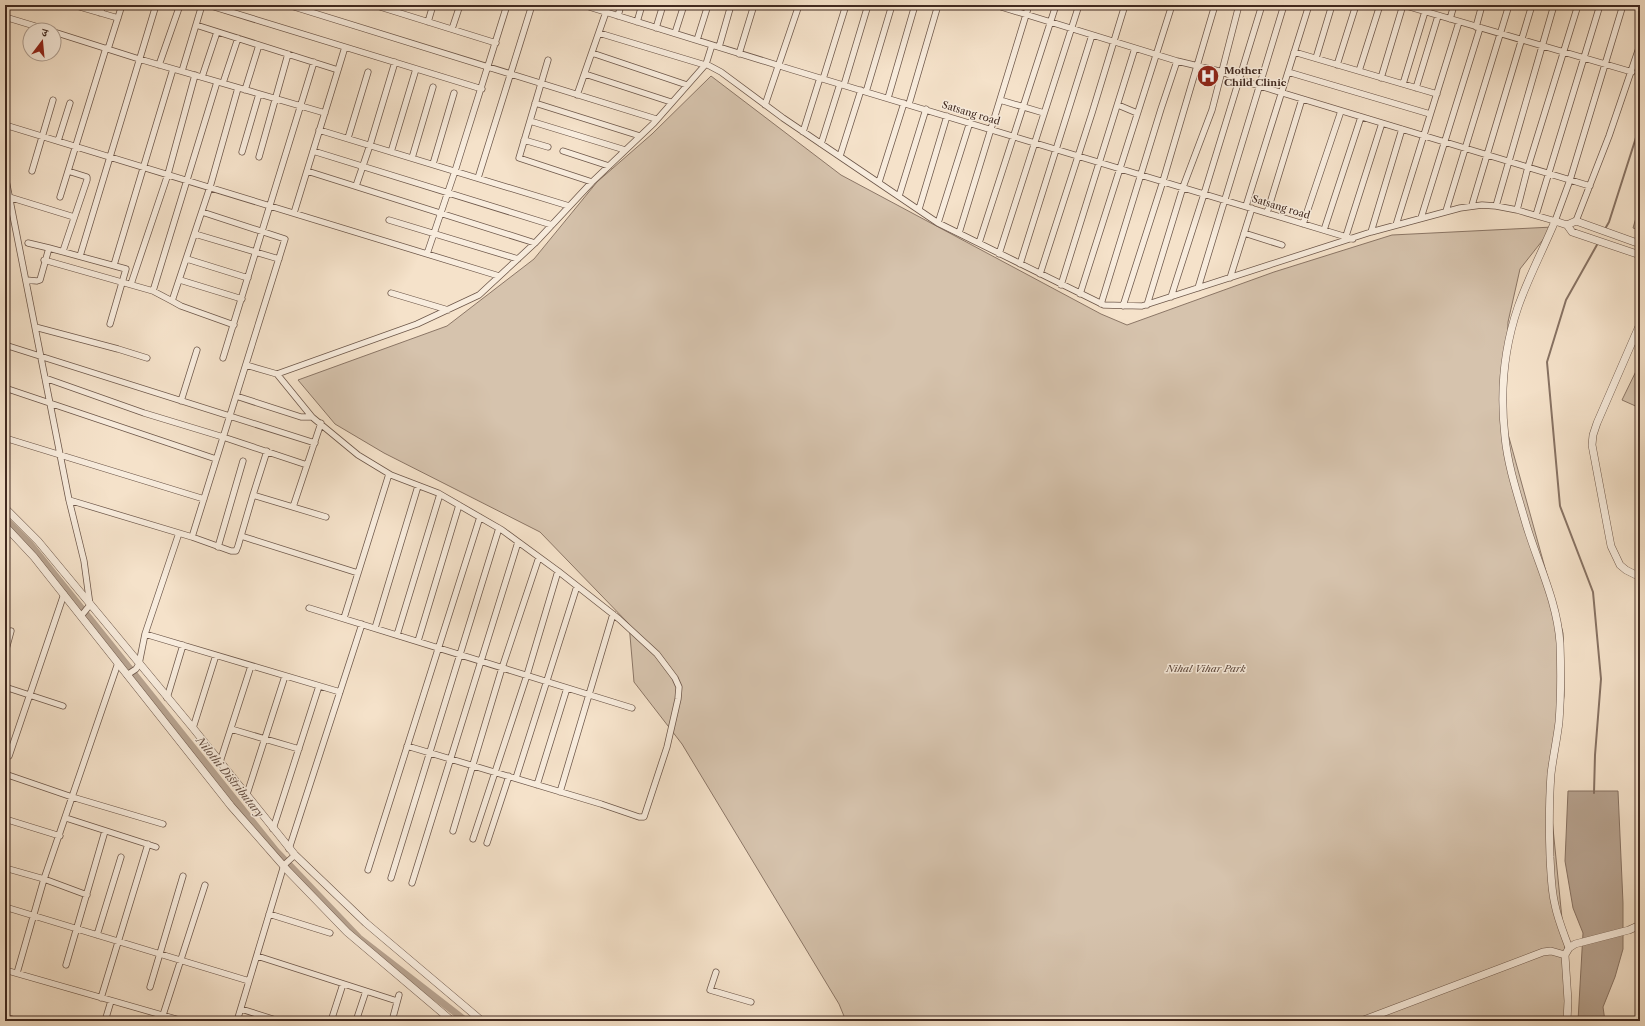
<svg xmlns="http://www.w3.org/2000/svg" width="1645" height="1026" viewBox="0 0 1645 1026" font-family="'Libre Caslon Text','Noto Serif Devanagari',serif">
  <rect width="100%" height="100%" fill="#f5e2ca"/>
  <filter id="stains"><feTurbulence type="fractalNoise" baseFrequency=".005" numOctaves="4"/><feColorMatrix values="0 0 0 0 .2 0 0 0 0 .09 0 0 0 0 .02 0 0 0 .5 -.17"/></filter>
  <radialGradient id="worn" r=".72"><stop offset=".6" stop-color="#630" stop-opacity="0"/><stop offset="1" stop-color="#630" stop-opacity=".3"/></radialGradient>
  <!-- green -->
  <path fill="#d6c3ad" stroke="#8b7666" d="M 711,76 L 841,175 L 1101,314 L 1127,325 L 1274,272 L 1392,235 L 1553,227 L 1520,269 L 1508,322 L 1505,423 L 1563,633 L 1564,696 L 1550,798 L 1566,959 L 1566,1021 L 846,1021 L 839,1004 L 682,744 L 634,682 L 629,624 L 540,532 L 384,453 L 335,424 L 298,380 L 447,326 L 534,259 L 597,182 L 652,134 Z
    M 1640,204 L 1640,230 L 1633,228 Z
    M 1640,363 L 1640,408 L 1622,400 Z"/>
  <!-- water -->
  <path fill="#b7a390" stroke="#877263" d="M 1568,791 L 1618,791 L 1623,903 L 1623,949 L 1615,977 L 1603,1007 L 1605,1021 L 1578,1021 L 1583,933 L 1573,908 L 1565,861 Z"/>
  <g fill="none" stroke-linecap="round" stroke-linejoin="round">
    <!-- stream -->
    <path stroke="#877263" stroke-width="2" d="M 1605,229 L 1609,222 L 1640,125
      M 1594,793 L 1595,755 L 1601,679 L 1593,592 L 1560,506 L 1547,362 L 1566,300 L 1598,243"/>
    <!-- canal -->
    <path stroke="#b7a390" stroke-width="7" d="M 5,519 L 30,544 L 276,851 L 359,938 L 466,1021"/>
    <!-- minor casing -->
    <g stroke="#6d574a" stroke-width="7">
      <path id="minor" d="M 73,5 L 118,18
        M 208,5 L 482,89
        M 288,5 L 656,119
        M 374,5 L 496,43
        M 583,5 L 793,70 L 1353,239
        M 995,5 L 1177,61 L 1223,72 L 1240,80 L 1590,186
        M 1403,5 L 1632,72
        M 100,13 L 103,5
        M 618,16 L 621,5
        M 5,17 L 48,30
        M 1450,19 L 1454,5
        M 428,22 L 433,5
        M 637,22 L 642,5
        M 196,25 L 338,70 L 294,213
        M 1476,27 L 1482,5
        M 656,28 L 663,5
        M 452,29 L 460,5
        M 54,32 L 139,59 L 325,113
        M 599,33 L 705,65
        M 675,33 L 684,5
        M 697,40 L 708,5
        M 719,47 L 731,5
        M 108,49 L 122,5
        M 1294,52 L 1437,94
        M 592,53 L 687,85
        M 739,54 L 754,5
        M 1316,58 L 1332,5
        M 548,60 L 519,158 L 592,182
        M 706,64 L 712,45
        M 159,65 L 180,5
        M 1337,65 L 1356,5
        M 338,70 L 345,47
        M 182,71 L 202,5
        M 1359,71 L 1380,5
        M 1288,72 L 1430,114
        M 585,74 L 671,102
        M 202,77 L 217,32
        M 1381,78 L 1403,5
        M 823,79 L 846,5
        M 223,83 L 238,38
        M 1403,84 L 1427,5
        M 844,85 L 868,5
        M 1416,88 L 1438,16
        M 245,90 L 259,45
        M 866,92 L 892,5
        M 577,95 L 606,12
        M 888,98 L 915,5
        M 1000,100 L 1044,113
        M 535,103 L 640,136
        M 909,104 L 938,5
        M 765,105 L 799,5
        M 1118,105 L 1137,113
        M 530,121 L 625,150
        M 5,125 L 499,276
        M 319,130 L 569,206
        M 803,132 L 820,78
        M 348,138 L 368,72
        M 524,140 L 548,147
        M 58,141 L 70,103
        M 821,144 L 840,84
        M 313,151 L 552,225
        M 563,151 L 609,166
        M 242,152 L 259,94
        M 391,152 L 416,69
        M 840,156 L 861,90
        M 259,157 L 288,54
        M 412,158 L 433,87
        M 433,164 L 454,93
        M 32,171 L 53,100
        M 307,171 L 535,243
        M 5,175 L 69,500 L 84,561 L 90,605 L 81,616
        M 478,178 L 532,5
        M 879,182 L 904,103
        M 356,186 L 370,145 L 395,62
        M 899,196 L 926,109
        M 9,197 L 74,217
        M 60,197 L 106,48
        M 1472,205 L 1532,5
        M 1246,206 L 1309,5
        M 1496,206 L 1554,5
        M 919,209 L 947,116
        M 1517,210 L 1528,167 L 1578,5
        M 1446,211 L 1509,5
        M 1267,213 L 1302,99
        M 1536,215 L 1600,5
        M 1421,218 L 1480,28
        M 389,220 L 518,259
        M 1576,221 L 1609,136 L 1640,45
        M 938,223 L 970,122
        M 1303,224 L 1341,111
        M 1396,225 L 1459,22
        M 1324,230 L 1361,117
        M 1371,232 L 1402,129
        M 959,233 L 1029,5
        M 1244,233 L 1282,245
        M 195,234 L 279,259
        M 1346,236 L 1382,123
        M 28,243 L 49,248
        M 979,243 L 1056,5
        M 63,251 L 87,180 L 87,177 L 68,171
        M 427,254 L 455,171 L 507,5
        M 999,254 L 1079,5
        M 80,256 L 156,5
        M 187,259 L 248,278
        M 44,260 L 153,291 L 172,301
        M 1020,264 L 1092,35
        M 114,265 L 173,69
        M 1040,274 L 1092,113 L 1125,5
        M 1230,278 L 1252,208
        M 26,280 L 37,281 L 40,280 L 49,248 L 126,269 L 110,324
        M 180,280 L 242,299
        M 131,284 L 168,174 L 195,75
        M 1061,285 L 1135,48
        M 1198,288 L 1284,5
        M 153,291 L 217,82
        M 391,293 L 448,310
        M 1080,294 L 1172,5
        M 1171,297 L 1204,194 L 1262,5
        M 1101,304 L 1161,109 L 1177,61
        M 1147,305 L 1183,187 L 1212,110 L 1239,5
        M 1123,306 L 1163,181 L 1215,5
        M 234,325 L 181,306 L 172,301 L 210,187 L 238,88
        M 35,327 L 118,349 L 147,358
        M 5,345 L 315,443
        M 223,358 L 314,62
        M 246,365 L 277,374 L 417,324 L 479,295 L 535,243 L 592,182 L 654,123 L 706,64 L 721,72 L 783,118 L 938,223 L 1104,305 L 1142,306 L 1371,232 L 1460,208 L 1482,205 L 1496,206 L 1517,210 L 1555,221 L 1570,180 L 1623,5
        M 277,374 L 312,417 L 358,455 L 391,475 L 438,493 L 502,530 L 558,571 L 619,619 L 657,654 L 675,678 L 679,687 L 678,699 L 667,747 L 644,817 L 639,817 L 601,804 L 407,746
        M 45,378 L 144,413 L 223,437 L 307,465
        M 5,388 L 216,459
        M 236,396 L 301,417 L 312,417
        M 181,401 L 197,350
        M 5,438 L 204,499
        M 253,495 L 267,451
        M 69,500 L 192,537 L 231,551 L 236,551 L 238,546 L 253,495 L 326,517
        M 293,507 L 321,423
        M 241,536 L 358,573
        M 192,537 L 285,239 L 202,212
        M 218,547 L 243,461
        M 309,608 L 632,708
        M 344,618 L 389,474
        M 375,628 L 418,486
        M 145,634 L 340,692
        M 397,635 L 440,494
        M 418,641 L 459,505
        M 5,653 L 11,631
        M 127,675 L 136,669 L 139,664 L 145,634 L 179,533
        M 5,687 L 63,706
        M 167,698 L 183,645
        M 193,728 L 216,655
        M 231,729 L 299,749
        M 9,756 L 64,594
        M 220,762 L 251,666
        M 1640,762 L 1640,768
        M 5,774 L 72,797 L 118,663
        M 516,778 L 577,586
        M 537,785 L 567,688
        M 560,792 L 613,614
        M 247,794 L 285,676
        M 66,818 L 156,847
        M 5,819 L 60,836
        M 273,829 L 319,686
        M 453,831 L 502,668 L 539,557
        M 473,839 L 527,675 L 558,571
        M 487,843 L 509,776
        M 289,849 L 362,624
        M 5,868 L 44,879 L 87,895
        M 368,870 L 480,517
        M 391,878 L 499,528
        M 412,883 L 518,542
        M 5,907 L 249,981
        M 269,914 L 330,933
        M 97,935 L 121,857
        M 257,956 L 397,1001
        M 66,965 L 105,831
        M 5,970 L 183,1021
        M 716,972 L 710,990 L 751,1002
        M 17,973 L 44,879 L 72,797 L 163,824
        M 150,987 L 183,876
        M 101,998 L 148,844
        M 241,1009 L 279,1021
        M 163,1015 L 205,885
        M 5,1017 L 18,1021
        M 105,1021 L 111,1001
        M 237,1021 L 284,865 L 295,855
        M 331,1021 L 343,984
        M 356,1021 L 366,991
        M 392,1021 L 399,995"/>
    </g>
    <!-- tertiary casing -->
    <g stroke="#6d574a" stroke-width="8">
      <path id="tertiary" d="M 1567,225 L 1576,221 L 1640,244
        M 1640,324 L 1597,423 L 1593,435 L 1592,445 L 1611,546 L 1620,565 L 1626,570 L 1640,577
        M 5,508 L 38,541 L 193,728 L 295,855 L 366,923 L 482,1021
        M 5,526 L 34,557 L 231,806 L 288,871 L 347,932 L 452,1021
        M 1569,948 C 1564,934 1558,920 1555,905 C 1551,889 1551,873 1550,857 C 1549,829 1549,802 1551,774 C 1553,757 1557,739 1559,722 C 1561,696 1561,669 1560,643 C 1557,601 1538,564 1526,524 C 1518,496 1508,467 1505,437 C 1500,394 1504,348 1518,307 C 1528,278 1543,250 1555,221 L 1567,225 L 1572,232 L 1640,255
        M 1361,1021 L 1543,952 L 1551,951 L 1565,955
        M 1567,1021 L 1568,1001 L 1565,955 L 1569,948 L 1575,944 L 1629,930 L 1640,925"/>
    </g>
    <!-- minor -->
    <use href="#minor" stroke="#f8ecdd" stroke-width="5.5"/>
    <!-- tertiary -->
    <use href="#tertiary" stroke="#f8ecdd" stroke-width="7"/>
  </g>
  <!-- icons -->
  <defs>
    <g id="hospital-disc" transform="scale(1.15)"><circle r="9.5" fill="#8f2418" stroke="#f8ecdd"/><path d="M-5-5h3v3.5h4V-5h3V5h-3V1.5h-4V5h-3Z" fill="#fff"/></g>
  </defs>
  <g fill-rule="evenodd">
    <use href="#hospital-disc" x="1208" y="76"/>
  </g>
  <g text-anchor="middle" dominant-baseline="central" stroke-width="3" stroke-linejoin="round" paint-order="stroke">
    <!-- poi labels -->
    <g font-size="10" font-weight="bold" fill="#402920" stroke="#f8ecdd" text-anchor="start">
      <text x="1224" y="70">Mother<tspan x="1224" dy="12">Child Clinic</tspan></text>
    </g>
    <!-- street labels -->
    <g font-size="10" fill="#402920" stroke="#f8ecdd">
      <text transform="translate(971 113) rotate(17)">Satsang road</text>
      <text transform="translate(1281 207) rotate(17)">Satsang road</text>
    </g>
    <!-- park labels -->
    <g font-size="10" font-style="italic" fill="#5e483c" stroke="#f8ecdd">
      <text x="1206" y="668">Nihal Vihar Park</text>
    </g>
    <!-- water labels -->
    <g font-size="11" font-style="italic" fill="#644e42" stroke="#f8ecdd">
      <text transform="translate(230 777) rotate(51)">Nilothi Distributary</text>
    </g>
  </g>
  <!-- margin -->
  <rect width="1645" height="1026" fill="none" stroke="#f5e2ca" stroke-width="20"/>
  <rect x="6" y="6" width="1633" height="1014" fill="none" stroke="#402920" stroke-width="2"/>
  <rect x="10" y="10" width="1625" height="1006" fill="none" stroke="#402920"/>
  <!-- north arrow -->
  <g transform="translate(42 42) rotate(16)"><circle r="19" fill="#f8ecdd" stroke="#ae9e91"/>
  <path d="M0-3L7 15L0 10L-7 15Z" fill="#8f2418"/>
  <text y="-6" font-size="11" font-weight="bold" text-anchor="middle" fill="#402920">उ</text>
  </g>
  <rect width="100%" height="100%" filter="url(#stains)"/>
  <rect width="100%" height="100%" fill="url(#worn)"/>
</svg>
